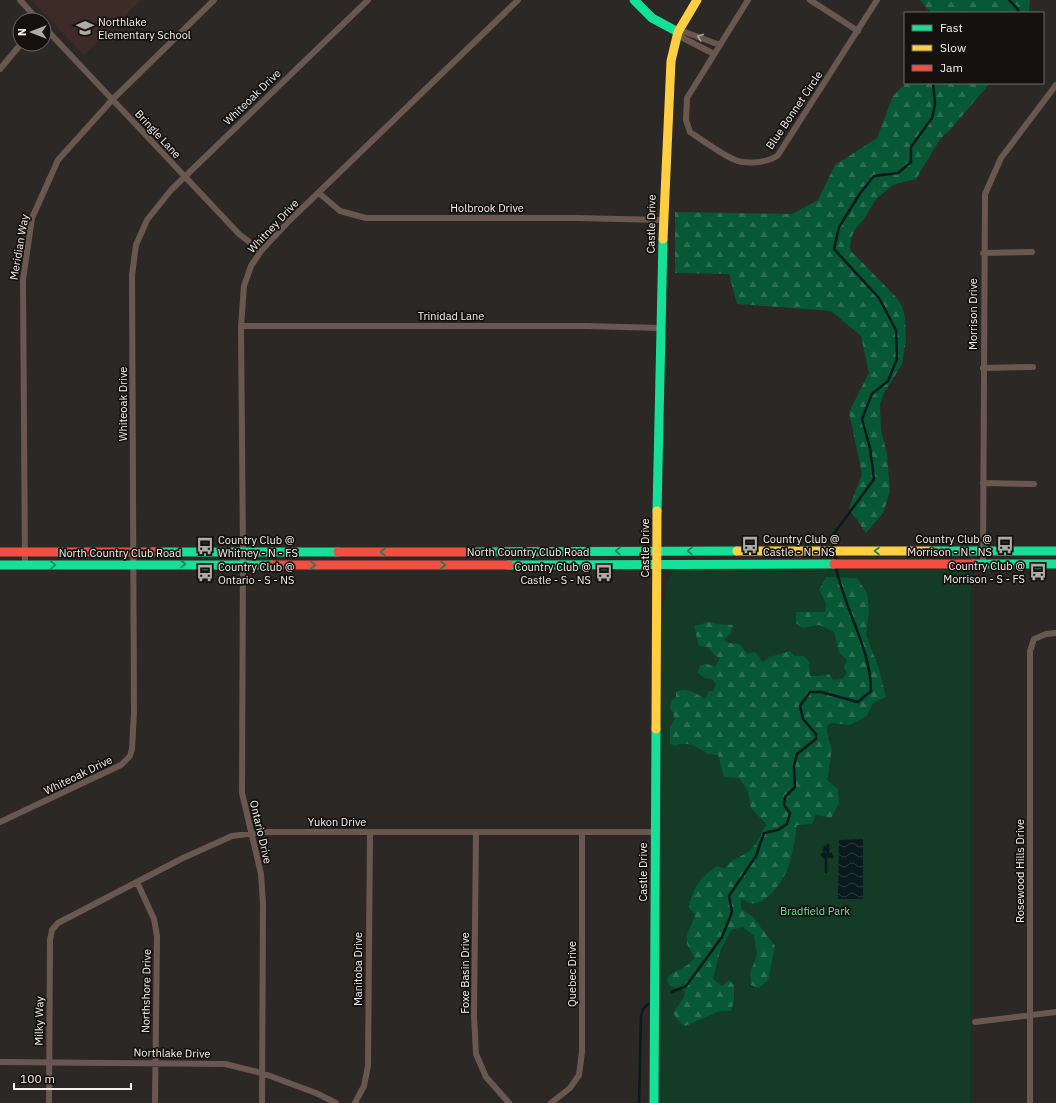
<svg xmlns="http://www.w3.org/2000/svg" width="1056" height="1103" viewBox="0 0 1056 1103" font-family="'IBM Plex Sans',sans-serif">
  <defs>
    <pattern id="forest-firs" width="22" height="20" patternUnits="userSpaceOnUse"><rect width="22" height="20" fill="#075835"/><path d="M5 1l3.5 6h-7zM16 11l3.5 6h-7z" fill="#2c7053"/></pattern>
    <pattern id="water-waves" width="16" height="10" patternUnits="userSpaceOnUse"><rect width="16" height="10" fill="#09191d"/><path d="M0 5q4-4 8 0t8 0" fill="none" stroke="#2d3b3e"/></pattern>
  </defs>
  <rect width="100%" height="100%" fill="#2b2825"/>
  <!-- education -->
  <path fill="#3c2b27" d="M 31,0 L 141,0 L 84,55 Z"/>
  <!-- green -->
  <path fill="#133b25" d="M 676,569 L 971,569 L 971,1103 L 658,1103 L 661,663 C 662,646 660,575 676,569 Z"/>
  <!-- forest -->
  <path fill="url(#forest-firs)" d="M 920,0 L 1030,0 L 1029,13 L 931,13 Z
    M 906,83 L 990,83 L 949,131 L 940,139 L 916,179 L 893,185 L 876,199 L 864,219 L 856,228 L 851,238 L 850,250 L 895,296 L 902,306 L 905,317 L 906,341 L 902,364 L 884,393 L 880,404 L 881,430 L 887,454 L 890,491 L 883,513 L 866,533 L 849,508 L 862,474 L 849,412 L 869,373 L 861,336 L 831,311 L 737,304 L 729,274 L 675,273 L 675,212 L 792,214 L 818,200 L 835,165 L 877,138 L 893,96 Z
    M 826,577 L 857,578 L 867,593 L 869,611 L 866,635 L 879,669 L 886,697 L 873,703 L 867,716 L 850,725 L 831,723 L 827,726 L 827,734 L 832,749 L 827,780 L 838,789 L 839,803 L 831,818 L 816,815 L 812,824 L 797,825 C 795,838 793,852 789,865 C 785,878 766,908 749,903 C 747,902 744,899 741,898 L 741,909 L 752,916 L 775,946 L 768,980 L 759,988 L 751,985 L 750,974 L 757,954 L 754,936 L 743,927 L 731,930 L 720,951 L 713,979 L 722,986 L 729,980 L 734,985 L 734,1000 L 731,1011 L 720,1011 L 685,1026 L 680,1023 L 673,1013 L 684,997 L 685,991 L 670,986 L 667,981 L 668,976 L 689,964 L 694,958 C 693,952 688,948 687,943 C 685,933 693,924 695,915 L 689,908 C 692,889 700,877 717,866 L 725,869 C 731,857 747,857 754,846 C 760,839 760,832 767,825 L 751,808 L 748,791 L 739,778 L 724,777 L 718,755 L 707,754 C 699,747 686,740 675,746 L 670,744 L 670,727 L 675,719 L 670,707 L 672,700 L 676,698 L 676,692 C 687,686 696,694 705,699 L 709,691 L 713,691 L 716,684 L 712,679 L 704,678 L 698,672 L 700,665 L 707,664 L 715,667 L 720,658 L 715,656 L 708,647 L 699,646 L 694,626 L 709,622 L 716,624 L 733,625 L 731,633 L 724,640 L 728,643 L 739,644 L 747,654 L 755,652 L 763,662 L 770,657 L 790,651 L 795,656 L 804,656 L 809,662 L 810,676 L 819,676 L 829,674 L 833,680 L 842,679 L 847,673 L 844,667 L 847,660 L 839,653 L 834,632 L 819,625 L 802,628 L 796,623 L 796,612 L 825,612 L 826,603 L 819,590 Z"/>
  <!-- water -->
  <path fill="url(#water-waves)" d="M 863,839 L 863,899 L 838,899 L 839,840 Z"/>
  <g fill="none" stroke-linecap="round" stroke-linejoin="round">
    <!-- stream -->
    <path stroke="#09191d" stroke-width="2.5" d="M 1009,0 L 1018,9 L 1018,13
      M 836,562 L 833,535 L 874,479 L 870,448 L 862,419 L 872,394 L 888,381 L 897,359 L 896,330 L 879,298 L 834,249 L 839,227 L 861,192 L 874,176 L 898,173 L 911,162 L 911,147 L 932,118 L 935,104 L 933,83
      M 826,872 L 826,856 L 824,853 L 822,855 L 824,857 C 827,857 828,854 831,854 L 832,857 L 828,856 C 827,853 829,850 827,847 L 825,847 L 824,850 L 828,850 C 829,849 828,846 828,845
      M 672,992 L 686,986 L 722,937 L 732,912 L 729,896 L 756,856 L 764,833 L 778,830 L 787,824 L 790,813 L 784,805 L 785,797 L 795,787 L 794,766 L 797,754 L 816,739 L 816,734 L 803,719 L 800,706 L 810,692 L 821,692 L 858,702 L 871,691 C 871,648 844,609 836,567
      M 639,1103 L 641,1017 L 643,1009 L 648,1004"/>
    <!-- street -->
    <path stroke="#6a5850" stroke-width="6" d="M 20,0 L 38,20
      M 748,0 L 687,98 L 686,120 L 690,132 C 704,141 718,152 733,159 C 745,165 768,163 778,155 L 877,0
      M 810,0 L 858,31
      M 44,27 L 239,234 L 261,251
      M 678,32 L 685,32 L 720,45
      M 678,32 L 683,38 L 714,54
      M 0,69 L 21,44
      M 319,193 L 340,211 L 366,218 L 576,218 L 662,220
      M 983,253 L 1032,252
      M 241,326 L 586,326 L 661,328
      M 983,368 L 1033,367
      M 983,483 L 1034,484
      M 983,564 L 985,194 L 1001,158 L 1056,85
      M 25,566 L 23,280 L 32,218 L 58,160 L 112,100 L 214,0
      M 0,822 L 121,765 L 130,756 L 132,749 L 134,712 L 132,275 L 136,245 L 147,220 L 171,190 L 368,0
      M 476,833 L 474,1016 L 476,1054 L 486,1077 L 509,1103
      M 137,882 L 154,919 L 157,936 L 155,1103
      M 975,1022 L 1056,1012
      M 0,1062 L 225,1064 L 262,1073 L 316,1093 L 336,1103
      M 49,1103 L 50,940 L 52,930 L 58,923 L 183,858 L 232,836 L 263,832 L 656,832
      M 262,1103 L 263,904 L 261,874 L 242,793 L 243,553 L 241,326 L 244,286 L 251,266 L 261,251 L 289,221 L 518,0
      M 355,1103 L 364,1086 L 368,1066 L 370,832
      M 551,1103 L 570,1088 L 579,1075 L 582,1052 L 582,834
      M 1030,1103 L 1030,651 L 1034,639 L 1046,634 L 1056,633"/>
    <!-- fast -->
    <path stroke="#16e098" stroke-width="9" d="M 634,0 L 652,18 L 678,32
      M 657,511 L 663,239
      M 931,551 L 1056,551
      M 154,552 L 338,552
      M 470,552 L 737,551
      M 973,564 L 1056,564
      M 0,565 L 272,565
      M 509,565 L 834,564
      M 654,1103 L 656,729"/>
    <!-- slow -->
    <path stroke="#ffcf43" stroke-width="9" d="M 663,239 L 671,61 L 678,32 L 697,0
      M 737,551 L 931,551
      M 656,729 L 657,511"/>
    <!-- jam -->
    <path stroke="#f24e42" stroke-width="9" d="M 0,552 L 154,552
      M 338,552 L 470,552
      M 834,564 L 973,564
      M 272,565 L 509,565"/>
  </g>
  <!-- one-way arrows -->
  <defs><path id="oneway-chevron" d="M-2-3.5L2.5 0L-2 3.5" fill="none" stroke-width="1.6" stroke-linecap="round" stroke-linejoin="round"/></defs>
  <use stroke="#b0a6a0" href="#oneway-chevron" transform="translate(700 37) rotate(-160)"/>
  <g stroke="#15835a">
    <use href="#oneway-chevron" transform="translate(618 551) rotate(180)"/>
    <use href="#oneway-chevron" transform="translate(690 551) rotate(180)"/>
    <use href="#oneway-chevron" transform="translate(877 551) rotate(180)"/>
    <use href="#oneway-chevron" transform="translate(383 552) rotate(180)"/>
    <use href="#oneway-chevron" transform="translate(183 564)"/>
    <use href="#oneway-chevron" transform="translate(53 565) rotate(-1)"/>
    <use href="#oneway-chevron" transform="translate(313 565)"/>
    <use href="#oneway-chevron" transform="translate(443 565)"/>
  </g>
  <!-- icons -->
  <defs>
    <g id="school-bare" transform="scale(1.38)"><path d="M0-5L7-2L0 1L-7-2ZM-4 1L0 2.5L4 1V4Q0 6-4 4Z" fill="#afaca8" stroke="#14110f" stroke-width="2.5" paint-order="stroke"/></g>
    <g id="bus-bare" transform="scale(1.38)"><path d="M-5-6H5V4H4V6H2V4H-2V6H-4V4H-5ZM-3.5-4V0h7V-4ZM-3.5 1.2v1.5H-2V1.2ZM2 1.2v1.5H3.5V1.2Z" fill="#afaca8" stroke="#14110f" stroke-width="2.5" paint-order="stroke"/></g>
  </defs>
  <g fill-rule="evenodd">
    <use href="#school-bare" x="85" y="28"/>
    <use href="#bus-bare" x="750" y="545"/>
    <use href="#bus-bare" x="1005" y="545"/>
    <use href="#bus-bare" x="205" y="546"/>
    <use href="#bus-bare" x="1038" y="572"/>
    <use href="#bus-bare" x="205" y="573"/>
    <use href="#bus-bare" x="604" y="573"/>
  </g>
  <g text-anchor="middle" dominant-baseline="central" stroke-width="3.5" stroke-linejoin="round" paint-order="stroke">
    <!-- poi labels -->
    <g font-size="11" fill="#f6f3ef" stroke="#14110f" text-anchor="start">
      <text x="98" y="22">Northlake<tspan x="98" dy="13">Elementary School</tspan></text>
      <text x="763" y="539">Country Club @<tspan x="763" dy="13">Castle - N - NS</tspan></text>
      <text x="992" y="539" text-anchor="end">Country Club @<tspan x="992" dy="13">Morrison - N - NS</tspan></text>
      <text x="218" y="540">Country Club @<tspan x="218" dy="13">Whitney - N - FS</tspan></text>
      <text x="1025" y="566" text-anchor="end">Country Club @<tspan x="1025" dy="13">Morrison - S - FS</tspan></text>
      <text x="218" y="567">Country Club @<tspan x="218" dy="13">Ontario - S - NS</tspan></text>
      <text x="591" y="567" text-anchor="end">Country Club @<tspan x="591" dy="13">Castle - S - NS</tspan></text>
    </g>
    <!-- street labels -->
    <g font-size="11" fill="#f6f3ef" stroke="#14110f">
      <text transform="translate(252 97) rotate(-44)">Whiteoak Drive</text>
      <text transform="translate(794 110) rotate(-56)">Blue Bonnet Circle</text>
      <text transform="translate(158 134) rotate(47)">Bringle Lane</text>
      <text x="487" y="208">Holbrook Drive</text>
      <text transform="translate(651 224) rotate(-89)">Castle Drive</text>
      <text transform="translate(273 226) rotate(-47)">Whitney Drive</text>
      <text transform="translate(19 247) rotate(-80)">Meridian Way</text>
      <text transform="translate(973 314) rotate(-90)">Morrison Drive</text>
      <text x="451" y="316">Trinidad Lane</text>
      <text transform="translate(123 404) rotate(-90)">Whiteoak Drive</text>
      <text transform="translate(645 548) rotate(-90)">Castle Drive</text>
      <text x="528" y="552">North Country Club Road</text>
      <text x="120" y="553">North Country Club Road</text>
      <text transform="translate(78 775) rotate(-26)">Whiteoak Drive</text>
      <text x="337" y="822">Yukon Drive</text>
      <text transform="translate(261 832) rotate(77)">Ontario Drive</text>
      <text transform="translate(1020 871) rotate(-90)">Rosewood Hills Drive</text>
      <text transform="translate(643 872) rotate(-90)">Castle Drive</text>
      <text transform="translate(358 969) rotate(-90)">Manitoba Drive</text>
      <text transform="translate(465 973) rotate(-90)">Foxe Basin Drive</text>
      <text transform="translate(572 974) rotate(-90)">Quebec Drive</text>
      <text transform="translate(146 991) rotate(-89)">Northshore Drive</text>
      <text transform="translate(39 1021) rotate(-89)">Milky Way</text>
      <text transform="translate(172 1053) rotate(1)">Northlake Drive</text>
    </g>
    <!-- park labels -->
    <g font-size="11" fill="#62e99f" stroke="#14110f">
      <text x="815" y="911">Bradfield Park</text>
    </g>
  </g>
  <!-- legend -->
  <rect x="904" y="12" width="140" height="72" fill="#14110f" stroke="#6e6b69"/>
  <rect x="912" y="25" width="20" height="6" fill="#16e098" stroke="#6e6b69"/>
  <text x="940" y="32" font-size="12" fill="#f6f3ef">Fast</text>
  <rect x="912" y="45" width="20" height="6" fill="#ffcf43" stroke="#6e6b69"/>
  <text x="940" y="52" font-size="12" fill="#f6f3ef">Slow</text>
  <rect x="912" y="65" width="20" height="6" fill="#f24e42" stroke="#6e6b69"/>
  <text x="940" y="72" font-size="12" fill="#f6f3ef">Jam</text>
  <!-- north arrow -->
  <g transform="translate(32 32) rotate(270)"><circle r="19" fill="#14110f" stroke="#6e6b69"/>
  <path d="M0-3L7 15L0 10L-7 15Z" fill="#afaca8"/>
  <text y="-6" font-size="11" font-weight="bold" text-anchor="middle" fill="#f6f3ef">N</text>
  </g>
  <!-- scale -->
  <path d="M14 1083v6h117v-6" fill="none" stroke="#f6f3ef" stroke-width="2"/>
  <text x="20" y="1083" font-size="12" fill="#f6f3ef" stroke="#14110f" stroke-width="3" paint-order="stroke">100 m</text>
</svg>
